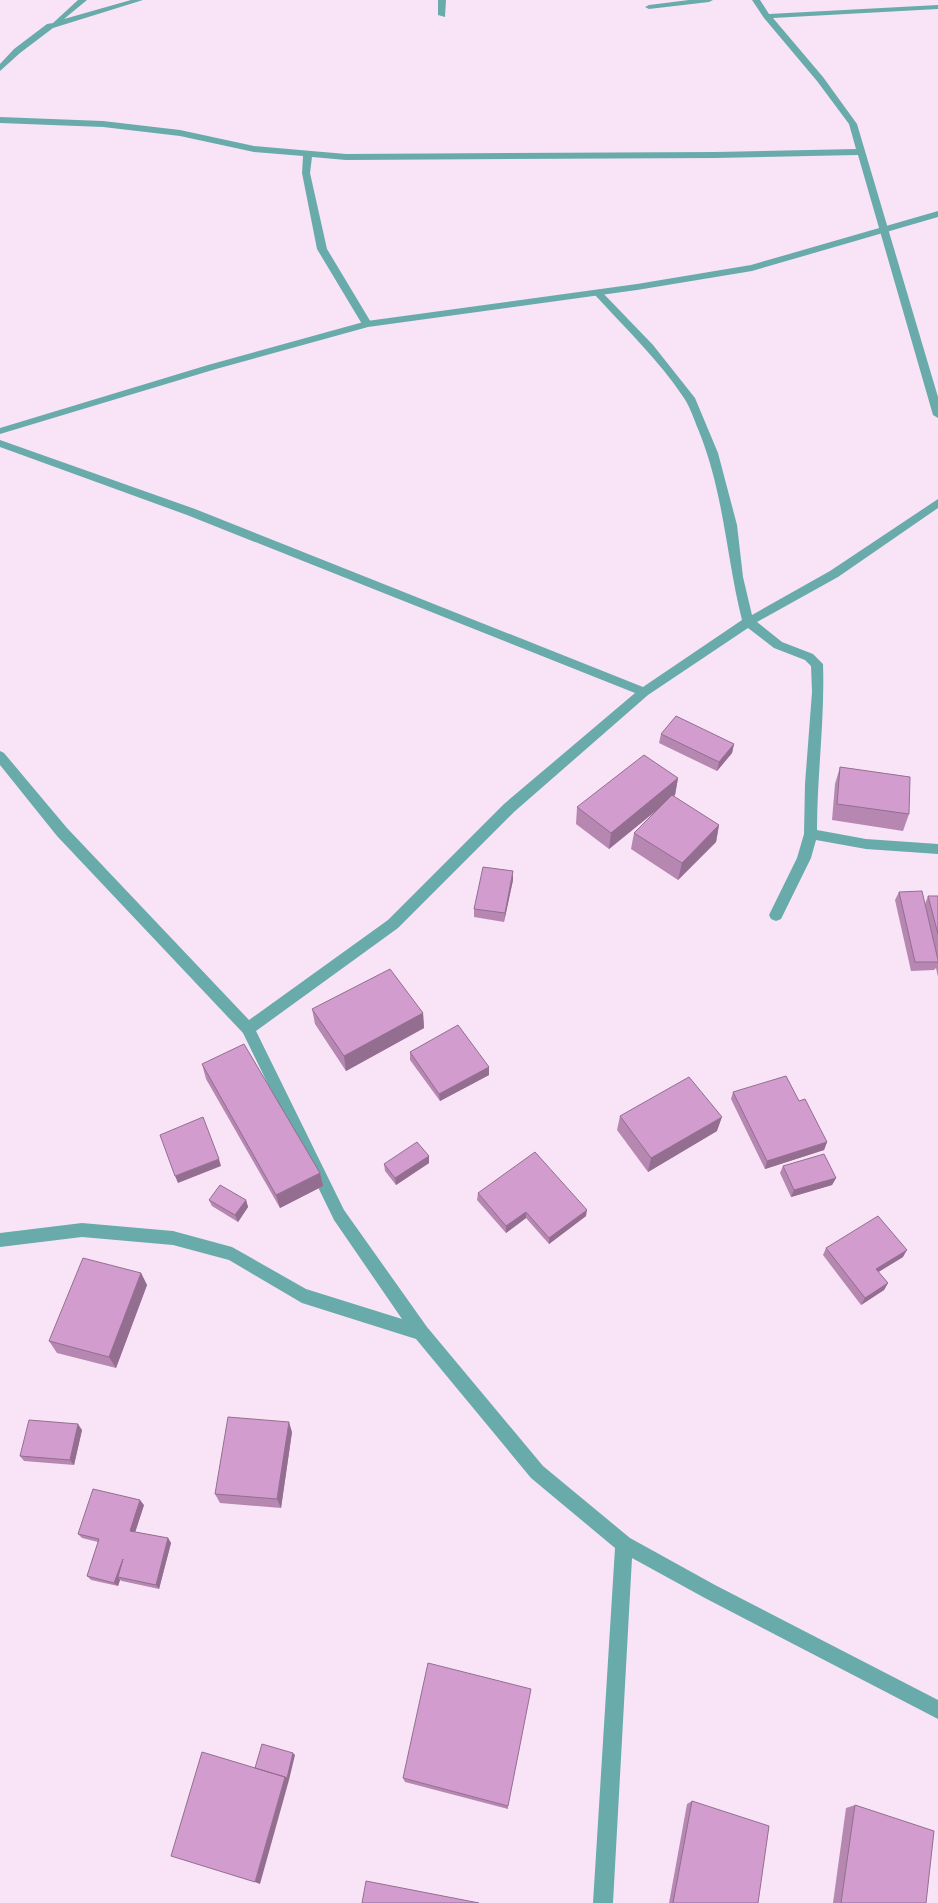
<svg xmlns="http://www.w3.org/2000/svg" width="938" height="1903" viewBox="0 0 938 1903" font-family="'PT Sans Narrow',sans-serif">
  <rect width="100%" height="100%" fill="#f8e4f6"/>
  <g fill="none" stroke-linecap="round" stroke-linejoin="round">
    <!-- minor -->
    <path fill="#69abaa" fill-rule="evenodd" d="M 78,0 L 87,0 L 64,19 L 131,0 L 143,0 L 53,28 L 20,53 L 0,71 L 0,64 L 14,49 L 47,24 L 53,23 Z
      M 438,0 L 446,0 L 445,17 L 438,15 Z
      M 689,0 L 713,0 L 709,2 L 649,9 L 645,7 L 649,5 Z
      M 752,0 L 760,0 L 769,14 L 938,5 L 938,9 L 773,18 L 823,77 L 857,124 L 938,397 L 938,418 L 933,415 L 858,155 L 715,158 L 346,160 L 312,157 L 310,173 L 327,249 L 372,324 L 367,327 L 362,324 L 317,249 L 302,173 L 303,156 L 254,152 L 180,136 L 103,127 L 0,123 L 0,117 L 103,121 L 180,130 L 254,146 L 346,154 L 715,152 L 856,149 L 849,124 L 817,81 L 764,18 Z
      M 598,290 L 601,291 L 653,345 L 695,398 L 718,453 L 737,525 L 743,577 L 752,615 L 830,571 L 938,499 L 938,508 L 838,577 L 757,622 L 782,642 L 813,654 L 823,664 C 825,719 817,775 817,830 L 866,839 L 938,844 L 938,854 L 866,849 L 816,840 L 811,858 L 781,919 L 776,921 L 771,919 L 769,915 L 797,858 L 804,834 L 805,784 L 812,692 L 811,666 L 805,660 L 774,648 L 748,628 L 648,695 L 514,812 L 398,928 L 256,1031 L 344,1210 L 427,1327 L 543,1466 L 630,1538 L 715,1585 L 938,1700 L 938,1719 L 703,1597 L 632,1558 L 613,1903 L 593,1903 L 615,1548 L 531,1478 L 416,1339 L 302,1303 L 229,1260 L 173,1245 L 82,1237 L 0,1247 L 0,1233 L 82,1223 L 173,1231 L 232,1247 L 306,1289 L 402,1319 L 334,1220 L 243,1033 L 57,836 L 0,765 L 0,751 L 4,753 L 67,828 L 249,1020 L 388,920 L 504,804 L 635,693 L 187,515 L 0,447 L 0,440 L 195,509 L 643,687 L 742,620 C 726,556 724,492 698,429 C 694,419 690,407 684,398 C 659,360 625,328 595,295 L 595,291 Z"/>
    <!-- tertiary -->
    <path fill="#69abaa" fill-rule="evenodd" d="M 938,211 L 938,217 L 752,271 L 637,290 L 368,327 L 216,369 L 0,434 L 0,428 L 208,365 L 367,321 L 637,284 L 751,265 Z"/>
  </g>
  <!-- wall -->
  <path fill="#b587b1" d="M 661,734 L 734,744 L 732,753 L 717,771 L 659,743 Z
    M 840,767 L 909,814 L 903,831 L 832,820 L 835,784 Z
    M 678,778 L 675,795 L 673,797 L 719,825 L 716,842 L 678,880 L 631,849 L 634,833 L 656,811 L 609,849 L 576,824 L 577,807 Z
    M 513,880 L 504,922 L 474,917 L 474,909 Z
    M 899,892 L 925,904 L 928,896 L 938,896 L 938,977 L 936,968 L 934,970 L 911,971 L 895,900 Z
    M 312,1009 L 423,1013 L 424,1028 L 346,1071 L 315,1024 Z
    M 410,1052 L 489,1067 L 489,1075 L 440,1101 L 410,1060 Z
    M 202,1064 L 320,1173 L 323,1186 L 280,1208 L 206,1079 Z
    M 733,1092 L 799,1101 L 827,1142 L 824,1150 L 765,1169 L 731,1099 Z
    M 620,1116 L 717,1131 L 648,1172 L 617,1130 Z
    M 429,1156 L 429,1163 L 396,1185 L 385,1171 L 384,1164 Z
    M 783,1166 L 836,1178 L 832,1185 L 791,1197 L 780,1173 Z
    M 478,1193 L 586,1216 L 549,1244 L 526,1218 L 506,1233 L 477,1200 Z
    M 209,1200 L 246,1200 L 248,1207 L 238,1222 L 212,1206 Z
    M 826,1248 L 903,1257 L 878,1272 L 888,1283 L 884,1290 L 861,1305 L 823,1255 Z
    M 141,1273 L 147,1285 L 116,1368 L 57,1353 L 49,1341 Z
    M 82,1430 L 74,1465 L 24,1461 L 20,1456 Z
    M 292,1432 L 281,1508 L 220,1503 L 215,1494 Z
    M 144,1505 L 135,1532 L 168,1538 L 171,1543 L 159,1589 L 122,1581 L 120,1580 L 118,1586 L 91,1580 L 87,1576 L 98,1542 L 82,1538 L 78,1534 Z
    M 403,1778 L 508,1806 L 508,1809 L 405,1782 Z
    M 692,1801 L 758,1903 L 669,1903 L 687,1804 Z
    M 855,1805 L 926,1903 L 833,1903 L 846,1808 Z"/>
  <!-- shaded-wall -->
  <path fill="#936e90" d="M 734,744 L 732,753 L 717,771 L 719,762 Z
    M 678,778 L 675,795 L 609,849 L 611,833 Z
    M 719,825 L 716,842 L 678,880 L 682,863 Z
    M 513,871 L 513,880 L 504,922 L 505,913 Z
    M 423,1013 L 424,1028 L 346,1071 L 344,1056 Z
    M 489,1067 L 489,1075 L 440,1101 L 439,1094 Z
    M 722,1117 L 717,1131 L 648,1172 L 651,1158 Z
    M 827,1142 L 824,1150 L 765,1169 L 767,1161 Z
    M 429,1156 L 429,1163 L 396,1185 L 395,1178 Z
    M 219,1159 L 221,1166 L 178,1183 L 175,1176 Z
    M 320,1173 L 323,1186 L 280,1208 L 276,1195 Z
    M 836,1178 L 832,1185 L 791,1197 L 794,1190 Z
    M 246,1200 L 248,1207 L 238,1222 L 235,1215 Z
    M 587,1210 L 586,1216 L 549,1244 L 549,1238 Z
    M 526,1212 L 526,1218 L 506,1233 L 506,1226 Z
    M 907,1250 L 903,1257 L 872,1276 L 876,1269 Z
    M 141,1273 L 147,1285 L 116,1368 L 109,1357 Z
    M 888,1283 L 884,1290 L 861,1305 L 865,1298 Z
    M 289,1422 L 292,1432 L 281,1508 L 277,1499 Z
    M 78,1424 L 82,1430 L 74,1465 L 70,1460 Z
    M 140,1500 L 144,1505 L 134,1536 L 130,1531 Z
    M 168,1538 L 171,1543 L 159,1589 L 156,1585 Z
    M 123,1559 L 118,1577 L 120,1580 L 118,1586 L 114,1583 Z
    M 293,1753 L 295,1755 L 289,1780 L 260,1884 L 255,1882 L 285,1777 Z"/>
  <!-- building -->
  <path fill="#d29dce" stroke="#936e90" d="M 676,716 L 734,744 L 719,762 L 661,734 Z
    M 644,755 L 678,778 L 611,833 L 577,807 Z
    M 840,767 L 910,777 L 909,814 L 837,804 Z
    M 672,795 L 719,825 L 682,863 L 634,833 Z
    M 483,867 L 513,871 L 505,913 L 474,909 Z
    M 922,891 L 938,960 L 938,962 L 915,962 L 899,892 Z
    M 928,896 L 938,896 L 938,934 Z
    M 390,969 L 423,1013 L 344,1056 L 312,1009 Z
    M 458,1025 L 489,1067 L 439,1094 L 410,1052 Z
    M 244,1044 L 320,1173 L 276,1195 L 202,1064 Z
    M 786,1076 L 799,1101 L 805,1099 L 827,1142 L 767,1161 L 733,1092 Z
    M 689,1077 L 722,1117 L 651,1158 L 620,1116 Z
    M 203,1117 L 219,1159 L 175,1176 L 160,1135 Z
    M 417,1142 L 429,1156 L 395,1178 L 384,1164 Z
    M 535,1152 L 587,1210 L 549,1238 L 526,1212 L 506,1226 L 478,1193 Z
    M 824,1154 L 836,1178 L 794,1190 L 783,1166 Z
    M 220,1185 L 246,1200 L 235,1215 L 209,1200 Z
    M 878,1216 L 907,1250 L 876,1269 L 888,1283 L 865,1298 L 826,1248 Z
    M 83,1258 L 141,1273 L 109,1357 L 49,1341 Z
    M 228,1417 L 289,1422 L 277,1499 L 215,1494 Z
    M 29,1420 L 78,1424 L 70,1460 L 20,1456 Z
    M 93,1489 L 140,1500 L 130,1531 L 168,1538 L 156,1585 L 118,1577 L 123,1559 L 114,1583 L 87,1576 L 99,1539 L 78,1534 Z
    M 428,1663 L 531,1689 L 508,1806 L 403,1778 Z
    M 262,1744 L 293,1753 L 287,1778 L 285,1777 L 255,1768 Z
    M 202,1752 L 285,1777 L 255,1882 L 171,1856 Z
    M 692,1801 L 769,1826 L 758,1903 L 673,1903 Z
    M 855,1805 L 934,1831 L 926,1903 L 841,1903 Z
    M 366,1881 L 479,1903 L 362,1903 Z"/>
</svg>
